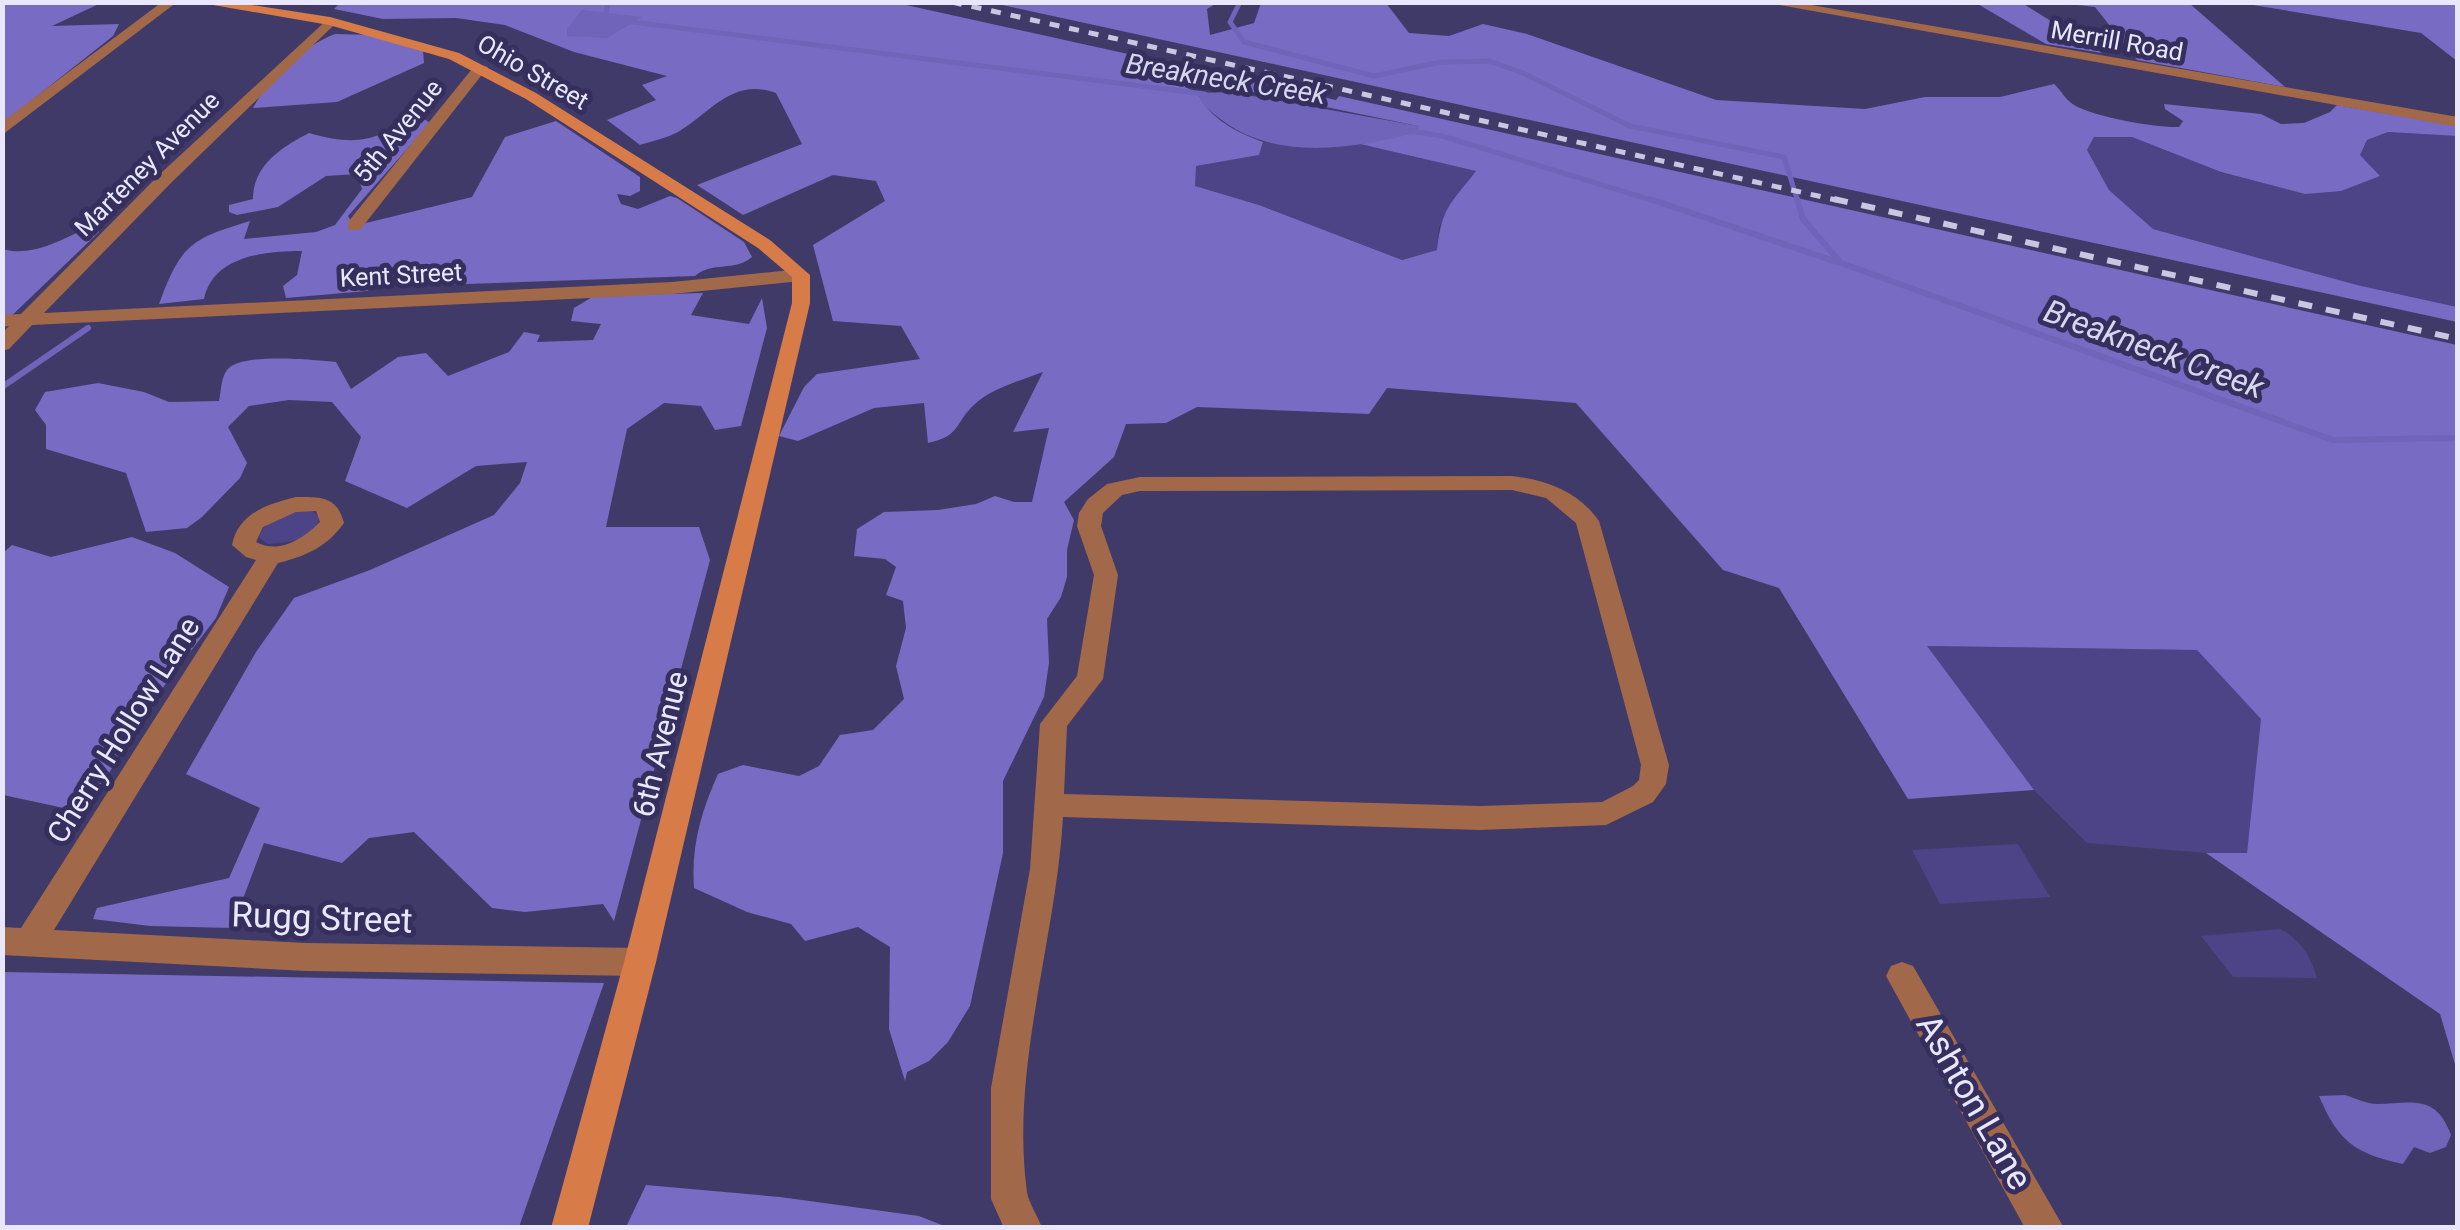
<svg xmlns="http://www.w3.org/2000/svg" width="2460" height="1230" viewBox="0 0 2460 1230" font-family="Roboto,sans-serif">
  <rect width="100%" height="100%" fill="#403a69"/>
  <!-- green -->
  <path fill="#4d4387" d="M 2388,132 L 2457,136 L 2457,307 L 2357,285 L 2153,229 L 2109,190 L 2087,150 L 2094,137 L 2132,137 L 2221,172 L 2305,194 L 2379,175 L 2360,155 L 2367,140 Z
    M 1263,142 L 1317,148 L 1360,144 L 1477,171 L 1439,227 L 1437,250 L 1402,260 L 1259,205 L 1194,186 L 1195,166 L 1259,155 Z
    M 310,510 L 319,516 L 318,526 L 296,541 L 268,544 L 259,537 C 266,517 290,511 310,510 Z
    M 1926,646 L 2197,650 L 2261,719 L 2247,853 L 2206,853 L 2087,843 L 2034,790 Z
    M 2018,844 L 2050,897 L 1940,904 L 1912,850 Z
    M 2280,929 C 2301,940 2310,955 2317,978 L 2233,977 L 2201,936 Z"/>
  <!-- forest -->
  <path fill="#776bc3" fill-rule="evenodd" d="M 341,2 L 897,3 L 1336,100 L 1339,96 L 2457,345 L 2457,1071 L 2440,1014 L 2206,853 L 2247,853 L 2261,719 L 2197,650 L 1927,646 L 2034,790 L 1908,799 L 1779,588 L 1723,570 L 1576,403 L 1387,388 L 1369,414 L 1197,407 L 1166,423 L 1126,424 L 1114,457 L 1064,502 L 1074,520 L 1067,550 L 1067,577 L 1061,597 L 1047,619 L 1049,663 L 1044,697 L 1003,781 L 1003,853 L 970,1006 L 948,1042 L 929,1061 L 907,1072 L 905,1081 L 889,1029 L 890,947 L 858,927 L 805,941 L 791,924 L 747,912 L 694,888 C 691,846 701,812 718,774 L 743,765 L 799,776 L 819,766 L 840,735 L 873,730 L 904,699 L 896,666 L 906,628 L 903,601 L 886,595 L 896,567 L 885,559 L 854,556 L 857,529 L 884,512 L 938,510 L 976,504 L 995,496 L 1014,502 L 1032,502 L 1049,428 L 1013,432 L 1043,372 C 1022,380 993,388 976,403 C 954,422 962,436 928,443 L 924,403 L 874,408 L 798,441 L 779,436 L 804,387 L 817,374 L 920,359 L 901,326 L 833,321 L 813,245 L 885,201 L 876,181 L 833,175 L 743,215 L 697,185 L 802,144 L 776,93 C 733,77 711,112 678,132 C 667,138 652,141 640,145 L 607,120 L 656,100 L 642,85 L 667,76 L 574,52 L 505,25 L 456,18 L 383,19 L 334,9 ZM 1219,85 L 1418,126 L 1418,132 L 1360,144 L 1476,171 C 1452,203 1442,205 1437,250 L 1402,260 L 1259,205 L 1195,186 L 1196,166 L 1259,155 L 1263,142 C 1238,133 1208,118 1198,93 L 1185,87 Z
    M 3,3 L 101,3 L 52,26 L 119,24 L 113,36 L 3,123 Z
    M 993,3 L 1217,3 L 1207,9 L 1210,35 L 1254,23 L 1261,3 L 1386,3 L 1409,33 L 1449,36 L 1483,24 L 1527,34 L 1716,100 L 1865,109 L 1925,97 L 2000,97 L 2054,84 C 2060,89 2064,97 2070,102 C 2085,116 2157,128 2179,127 L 2183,121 L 2165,109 L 2164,104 L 2261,114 L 2281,124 L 2304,123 L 2330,112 L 2337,105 L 2457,126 L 2457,136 L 2388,132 L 2367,140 L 2360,155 L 2380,176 L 2341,191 L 2305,194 L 2221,172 L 2132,137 L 2094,137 L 2087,150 L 2109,190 L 2153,229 L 2357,285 L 2457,307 L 2457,322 Z
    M 1976,3 L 2022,3 L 2102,53 L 2046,44 Z
    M 2060,3 L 2189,3 L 2285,87 L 2137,60 L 2095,7 Z
    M 2241,3 L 2457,3 L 2457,61 L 2421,33 Z
    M 335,34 L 375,35 L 423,51 L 424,63 L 337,102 L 253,108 C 270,77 302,47 335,34 Z
    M 421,117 L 430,123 L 348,216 L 354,226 L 472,197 L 505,137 L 556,121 L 640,177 L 640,191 L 630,196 L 617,194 L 621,204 L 638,209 L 670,196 L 677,198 L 744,242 L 752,257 C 735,272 712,261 695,276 L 439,285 L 395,275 L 367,291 L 286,298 L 283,286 L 297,275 L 302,251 C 265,251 213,256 204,299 L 159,304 C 181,244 191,239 250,221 L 244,239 L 316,232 L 335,225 L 362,189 L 357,174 L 326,176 L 278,207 L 237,215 L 229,212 L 229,205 L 253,199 C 253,165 282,147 309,133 C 362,148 373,138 421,117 Z
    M 91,226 L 99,232 L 3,324 L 3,249 C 32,258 65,238 91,226 Z
    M 703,293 L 691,315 L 749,324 L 762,298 L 767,328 L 741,426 L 715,430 L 701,406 L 664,403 L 627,429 L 606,527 L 699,527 L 710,560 L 614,921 L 603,904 L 525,912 L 492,908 L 414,832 L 369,838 L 342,863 L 264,843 L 232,928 L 150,926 L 93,919 L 97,908 L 229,878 L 260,808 L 186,774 L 256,652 L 294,598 L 370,570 L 494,515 L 520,483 L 527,462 L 476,466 L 407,508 L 345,481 L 361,437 L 332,402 L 289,400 L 249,406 L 228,427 L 247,463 L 240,478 L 202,517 L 187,528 L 146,532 L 126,473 L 46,449 L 46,425 L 35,410 L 45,392 L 98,383 L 144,392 L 169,402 L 219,401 C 221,391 221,378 227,370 C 240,352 315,360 336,362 L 351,389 L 398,357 L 426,353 L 448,376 L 509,352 L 524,332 L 540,335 L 537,342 L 593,340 L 601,324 L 571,321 L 574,308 L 594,296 Z
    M 132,537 L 175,553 L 229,587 L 216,618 L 139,719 L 87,813 L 3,795 L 3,553 L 12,545 L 51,557 Z
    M 3,972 L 604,983 L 519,1227 L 3,1228 Z
    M 646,1185 L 780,1197 L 919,1216 L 947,1227 L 626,1227 Z"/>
  <!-- water -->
  <path fill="#6f63ba" d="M 582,10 L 642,17 L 607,38 L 567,36 L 567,29 Z
    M 1231,92 L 1419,126 L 1419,132 C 1357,148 1278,162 1223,121 C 1211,112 1203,107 1198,93 Z
    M 2345,1095 C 2355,1098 2367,1104 2377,1104 C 2413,1103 2436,1094 2451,1135 L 2446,1147 L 2430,1153 L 2414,1147 L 2403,1164 C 2355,1154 2338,1141 2319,1096 Z"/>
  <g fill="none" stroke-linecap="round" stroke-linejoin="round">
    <!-- stream-far1 -->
    <path stroke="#6f63ba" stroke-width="5" d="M 1240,2 L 1230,22 L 1244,42 L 1374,76 L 1441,62 L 1489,61 L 1523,73 L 1630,126 L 1784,157 L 1798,202
      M 605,19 L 608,2
      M 624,21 L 1205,94
      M 1411,131 L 1442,136 L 1658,202"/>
    <!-- stream -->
    <path stroke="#6f63ba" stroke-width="6" d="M 1650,199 L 1837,262
      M 1797,199 L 1803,219 L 1841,263 L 2333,440 L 2458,438
      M 2,387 L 88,328"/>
    <!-- street -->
    <path fill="#a2684a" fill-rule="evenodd" d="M 162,2 L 177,2 L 2,135 L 2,122 Z
      M 1762,2 L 1794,2 L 2458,117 L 2458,127 Z
      M 330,17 L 337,21 L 335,24 L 172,182 L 44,313 L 672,282 L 801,269 L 810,275 L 801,281 L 672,294 L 32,325 L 9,349 L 2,351 L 2,333 L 9,326 L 2,327 L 2,315 L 21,314 L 160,174 Z
      M 476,64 L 488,67 L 360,230 L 348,230 L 348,222 Z
      M 1512,476 C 1547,480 1578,491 1599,521 L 1669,765 L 1666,784 L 1653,802 L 1606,825 L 1480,830 L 1063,817 C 1056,941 1010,1068 1027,1192 C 1029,1204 1038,1216 1042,1228 L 1004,1228 L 991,1199 L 991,1088 L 1030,869 L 1040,724 L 1077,676 L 1094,575 L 1077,526 L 1079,513 L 1088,499 L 1107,484 L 1140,477 ZM 1512,490 L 1546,498 L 1576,523 L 1641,765 L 1639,780 L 1633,786 L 1602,802 L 1480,806 L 1064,794 L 1067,726 L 1103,679 L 1118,575 L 1101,526 L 1103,513 L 1122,495 L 1140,491 Z
      M 296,497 C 321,497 337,496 344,523 C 327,547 306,556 278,563 L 54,930 L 306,943 L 640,948 L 651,952 L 656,962 L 651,972 L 640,976 L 306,971 L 2,955 L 2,927 L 21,928 L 256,560 L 246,557 L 232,545 C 238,513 268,504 296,497 ZM 296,512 L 316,511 L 320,522 C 304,538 279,555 256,542 L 263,527 Z
      M 1902,962 L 1913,966 L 2064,1228 L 2025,1228 L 1886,976 L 1891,966 Z"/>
    <!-- secondary -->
    <path fill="#d77b49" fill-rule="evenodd" d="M 196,2 L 232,2 L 330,17 L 459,53 L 536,93 L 770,240 L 810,275 L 810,303 L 656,962 L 588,1228 L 551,1228 L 624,962 L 792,303 L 792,277 L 758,248 L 526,99 L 449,59 L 329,25 Z"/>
    <!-- rail-far1 -->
    <path stroke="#c8c6e1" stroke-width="5" stroke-dasharray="10 10" stroke-linecap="butt" d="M 952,2 L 1845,202"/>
    <!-- rail -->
    <path stroke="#c8c6e1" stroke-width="6" stroke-dasharray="14 14" stroke-linecap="butt" d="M 1834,199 L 2458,339"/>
  </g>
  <g text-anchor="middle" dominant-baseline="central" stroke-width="10" stroke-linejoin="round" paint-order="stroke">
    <!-- far-street labels -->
    <g font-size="25" fill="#e8e7fe" stroke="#362f5e">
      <text transform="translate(2117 41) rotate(10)">Merrill Road</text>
      <text transform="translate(533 72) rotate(30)">Ohio Street</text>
      <text transform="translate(398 131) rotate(-51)">5th Avenue</text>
      <text transform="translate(147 164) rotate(-45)">Marteney Avenue</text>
      <text transform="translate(401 275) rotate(-3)">Kent Street</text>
    </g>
    <!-- far-water labels -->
    <g font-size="28" font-style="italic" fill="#d7d6ee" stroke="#362f5e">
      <text transform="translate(1226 79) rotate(9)">Breakneck Creek</text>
    </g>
    <!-- street labels -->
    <g font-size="30" fill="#e8e7fe" stroke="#362f5e">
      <text transform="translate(123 730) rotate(-58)">Cherry Hollow Lane</text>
      <text transform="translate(660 744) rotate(-76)">6th Avenue</text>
    </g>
    <!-- water labels -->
    <g font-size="32" font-style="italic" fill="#d7d6ee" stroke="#362f5e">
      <text transform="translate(2154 349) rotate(20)">Breakneck Creek</text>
    </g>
    <!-- near-street labels -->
    <g font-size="35" fill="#e8e7fe" stroke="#362f5e">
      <text transform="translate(322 918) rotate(2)">Rugg Street</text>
      <text transform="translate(1974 1102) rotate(60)">Ashton Lane</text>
    </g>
  </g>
  <!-- border -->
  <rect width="2460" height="1230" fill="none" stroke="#e8e7fe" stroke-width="10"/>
</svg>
